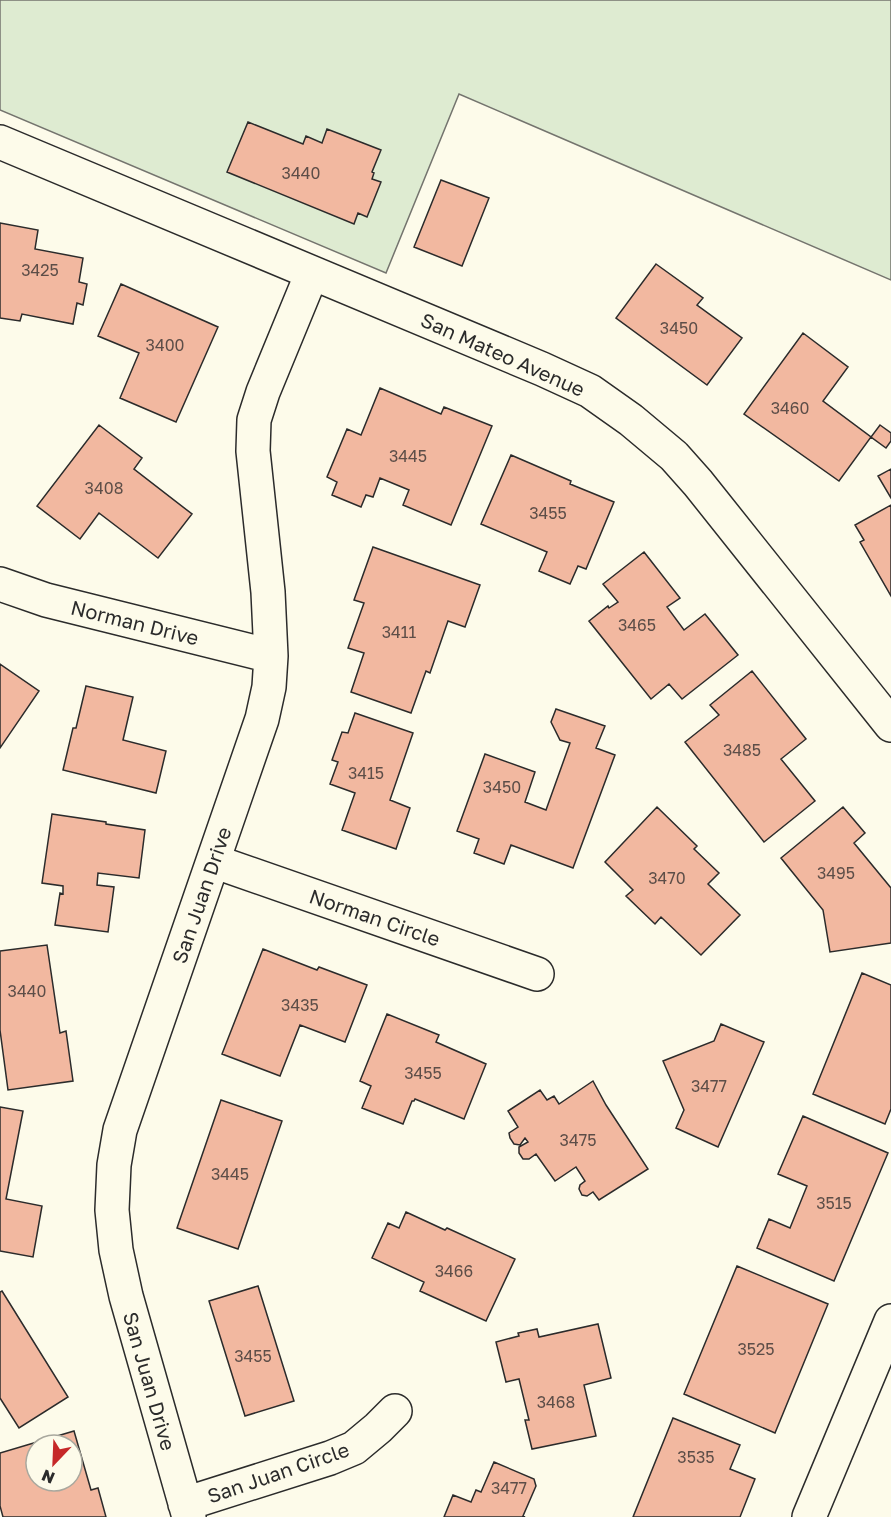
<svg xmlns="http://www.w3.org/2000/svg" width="891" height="1517" viewBox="0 0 891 1517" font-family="'Golos Text',sans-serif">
  <rect width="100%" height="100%" fill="#fdfbea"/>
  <!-- green -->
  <path fill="#deebd1" stroke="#74746e" stroke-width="1.5" d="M 0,0 L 891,0 L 891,280 L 459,94 L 386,273 L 0,110 Z"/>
  <!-- building -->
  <path fill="#f2b8a0" stroke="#2b2b2b" stroke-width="1.5" fill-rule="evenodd" d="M 248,122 L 303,144 L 306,136 L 322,143 L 327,129 L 381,150 L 372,172 L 374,173 L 372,179 L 381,182 L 367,217 L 358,213 L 354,224 L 227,172 Z
    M 441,180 L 489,198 L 462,266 L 414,247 Z
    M 0,223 L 38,230 L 35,249 L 83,258 L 79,282 L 87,284 L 83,305 L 77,303 L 73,324 L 22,314 L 20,321 L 0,318 Z
    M 656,264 L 703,298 L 697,305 L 742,338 L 707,385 L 616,318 Z
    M 121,284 L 218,327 L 176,422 L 120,398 L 139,353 L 98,336 Z
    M 803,333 L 848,367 L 823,401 L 871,437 L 839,481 L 744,414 Z
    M 380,388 L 441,414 L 444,407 L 492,426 L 451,525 L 403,505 L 409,490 L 380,478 L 373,497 L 366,495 L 361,507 L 332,495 L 337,482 L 327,477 L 347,429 L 361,435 Z
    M 99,425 L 142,458 L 134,469 L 192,514 L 158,558 L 99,513 L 80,539 L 37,506 Z
    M 880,425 L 891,433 L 891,441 L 886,448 L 871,437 Z
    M 511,455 L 571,481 L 570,484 L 614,502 L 586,569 L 578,566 L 570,584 L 539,571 L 547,552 L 481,524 Z
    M 891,469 L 891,498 L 878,476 Z
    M 891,505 L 891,596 L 860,542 L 864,540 L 855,525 Z
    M 373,547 L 480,585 L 465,627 L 448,621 L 430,673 L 426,671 L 411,713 L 351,692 L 364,653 L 348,648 L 364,603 L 354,600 Z
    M 644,552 L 680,598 L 667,607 L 684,630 L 705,614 L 738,655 L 682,699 L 669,684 L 651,699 L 589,621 L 608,606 L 609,608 L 618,602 L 603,584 Z
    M 0,664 L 39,691 L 0,748 Z
    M 752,671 L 806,739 L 781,759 L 815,801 L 764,842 L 685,742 L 719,715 L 710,705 Z
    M 86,686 L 133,697 L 123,740 L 166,751 L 156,793 L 63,770 L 73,728 L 76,728 Z
    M 556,709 L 605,726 L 596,748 L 615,755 L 573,868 L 511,845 L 504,864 L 474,853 L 479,839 L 457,831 L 485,754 L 535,772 L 525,802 L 546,810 L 570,743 L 560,740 L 551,722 Z
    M 355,713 L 413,733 L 390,800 L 410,808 L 396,849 L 342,830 L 355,793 L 330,784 L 338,762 L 332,760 L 342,732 L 348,733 Z
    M 657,807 L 697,846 L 694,849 L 719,873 L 708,884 L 740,915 L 701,955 L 661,917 L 655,924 L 626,896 L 633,890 L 605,862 Z
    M 843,807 L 865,833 L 854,843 L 891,888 L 891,943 L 830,952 L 823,910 L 781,858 Z
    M 52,814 L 106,822 L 106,824 L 145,830 L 139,878 L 98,873 L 97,885 L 114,887 L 108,932 L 55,925 L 60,893 L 63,894 L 63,886 L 42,883 Z
    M 47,945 L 60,1033 L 66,1031 L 73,1081 L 8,1090 L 0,1030 L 0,951 Z
    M 263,949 L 317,970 L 319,967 L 367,985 L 345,1042 L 300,1025 L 280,1076 L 222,1054 Z
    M 862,973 L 891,985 L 891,1109 L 885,1124 L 813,1094 Z
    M 387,1014 L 439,1035 L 436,1042 L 486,1064 L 464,1119 L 415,1099 L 414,1101 L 412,1101 L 403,1124 L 362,1108 L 371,1086 L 360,1081 Z
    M 721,1024 L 764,1042 L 718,1147 L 676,1128 L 684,1110 L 663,1061 L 714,1041 Z
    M 593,1081 L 606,1105 L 648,1169 L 599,1200 L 593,1192 L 587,1196 L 582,1195 L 579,1189 L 580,1185 L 585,1181 L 576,1167 L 555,1181 L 536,1154 L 529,1159 L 523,1159 L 519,1153 L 519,1147 L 528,1142 L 525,1138 L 520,1145 L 514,1144 L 510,1138 L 509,1133 L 518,1127 L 508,1111 L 540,1090 L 547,1100 L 554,1096 L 559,1104 Z
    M 221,1100 L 282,1121 L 238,1249 L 177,1228 Z
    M 0,1107 L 23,1111 L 6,1199 L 42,1206 L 33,1257 L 0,1251 Z
    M 803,1116 L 888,1153 L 834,1281 L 757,1248 L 769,1219 L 790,1228 L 807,1186 L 778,1174 Z
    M 406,1212 L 445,1230 L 447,1228 L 515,1259 L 486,1321 L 420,1291 L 424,1282 L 372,1258 L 388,1223 L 399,1228 Z
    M 737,1266 L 828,1304 L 775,1433 L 684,1394 Z
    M 258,1286 L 294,1401 L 245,1416 L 209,1301 Z
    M 2,1291 L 68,1397 L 19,1428 L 0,1398 L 0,1292 Z
    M 598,1324 L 611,1378 L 584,1385 L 596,1436 L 532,1449 L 525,1420 L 529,1420 L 519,1379 L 506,1382 L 496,1342 L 519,1336 L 518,1333 L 537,1329 L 539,1337 Z
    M 673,1418 L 740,1445 L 730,1469 L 755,1479 L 740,1517 L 633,1517 Z
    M 74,1431 L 91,1490 L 98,1488 L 106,1517 L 3,1517 L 0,1506 L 0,1453 ZM 36,1445 L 72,1445 L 72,1481 L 36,1481 Z
    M 494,1462 L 534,1479 L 536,1486 L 523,1516 L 525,1517 L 444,1517 L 453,1495 L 471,1502 L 476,1490 L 481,1492 Z"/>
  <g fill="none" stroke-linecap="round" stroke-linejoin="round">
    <!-- minor casing -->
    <g stroke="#2b2b2b" stroke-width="36">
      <path id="minor" d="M 0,142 L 542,369 L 590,391 L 631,420 L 674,456 L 698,483 L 891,725
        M 0,584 L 46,600 L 271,656
        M 213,861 L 537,974
        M 185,1504 L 330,1458 L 354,1448 L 378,1428 L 395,1411
        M 189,1517 L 126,1296 L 116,1250 L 112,1210 L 114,1165 L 120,1130 L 262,719 L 269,687 L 271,656 L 268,592 L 253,451 L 254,420 L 263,392 L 312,273
        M 809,1517 L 891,1321"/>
    </g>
    <!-- minor -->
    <use href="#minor" stroke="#fdfbea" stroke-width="33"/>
  </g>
  <g text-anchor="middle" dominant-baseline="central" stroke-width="4.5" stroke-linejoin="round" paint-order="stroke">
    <!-- number labels -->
    <g font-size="16" fill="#5d4e48">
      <text x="301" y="173">3440</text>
      <text x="40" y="270">3425</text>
      <text x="679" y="328">3450</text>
      <text x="165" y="345">3400</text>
      <text x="790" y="408">3460</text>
      <text x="408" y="456">3445</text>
      <text x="104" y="488">3408</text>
      <text x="548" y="513">3455</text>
      <text x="637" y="625">3465</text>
      <text x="399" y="632">3411</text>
      <text x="742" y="750">3485</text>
      <text x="366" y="773">3415</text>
      <text x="502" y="787">3450</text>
      <text x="836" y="873">3495</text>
      <text x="667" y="878">3470</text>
      <text x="27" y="991">3440</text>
      <text x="300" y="1005">3435</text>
      <text x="423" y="1073">3455</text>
      <text x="709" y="1086">3477</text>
      <text x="578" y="1140">3475</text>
      <text x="230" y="1174">3445</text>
      <text x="834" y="1203">3515</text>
      <text x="454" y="1271">3466</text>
      <text x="756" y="1349">3525</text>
      <text x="253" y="1356">3455</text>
      <text x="556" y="1402">3468</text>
      <text x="696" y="1457">3535</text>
      <text x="509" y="1488">3477</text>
    </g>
    <!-- street labels -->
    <g font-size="20" fill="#2b2b2b" stroke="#fdfbea">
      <text transform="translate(503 354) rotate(24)">San Mateo Avenue</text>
      <text transform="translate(135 622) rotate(14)">Norman Drive</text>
      <text transform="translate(201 895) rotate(-71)">San Juan Drive</text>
      <text transform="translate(375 917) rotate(19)">Norman Circle</text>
      <text transform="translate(150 1381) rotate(74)">San Juan Drive</text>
      <text transform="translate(278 1472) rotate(-19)">San Juan Circle</text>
    </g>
  </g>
  <!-- north arrow -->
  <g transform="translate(54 1463) rotate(203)"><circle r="28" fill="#fdfbea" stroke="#a9a89e" stroke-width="1.5"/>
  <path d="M0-4.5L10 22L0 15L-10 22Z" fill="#c62828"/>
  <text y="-9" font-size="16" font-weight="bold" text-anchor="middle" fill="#2b2b2b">N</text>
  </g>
</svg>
